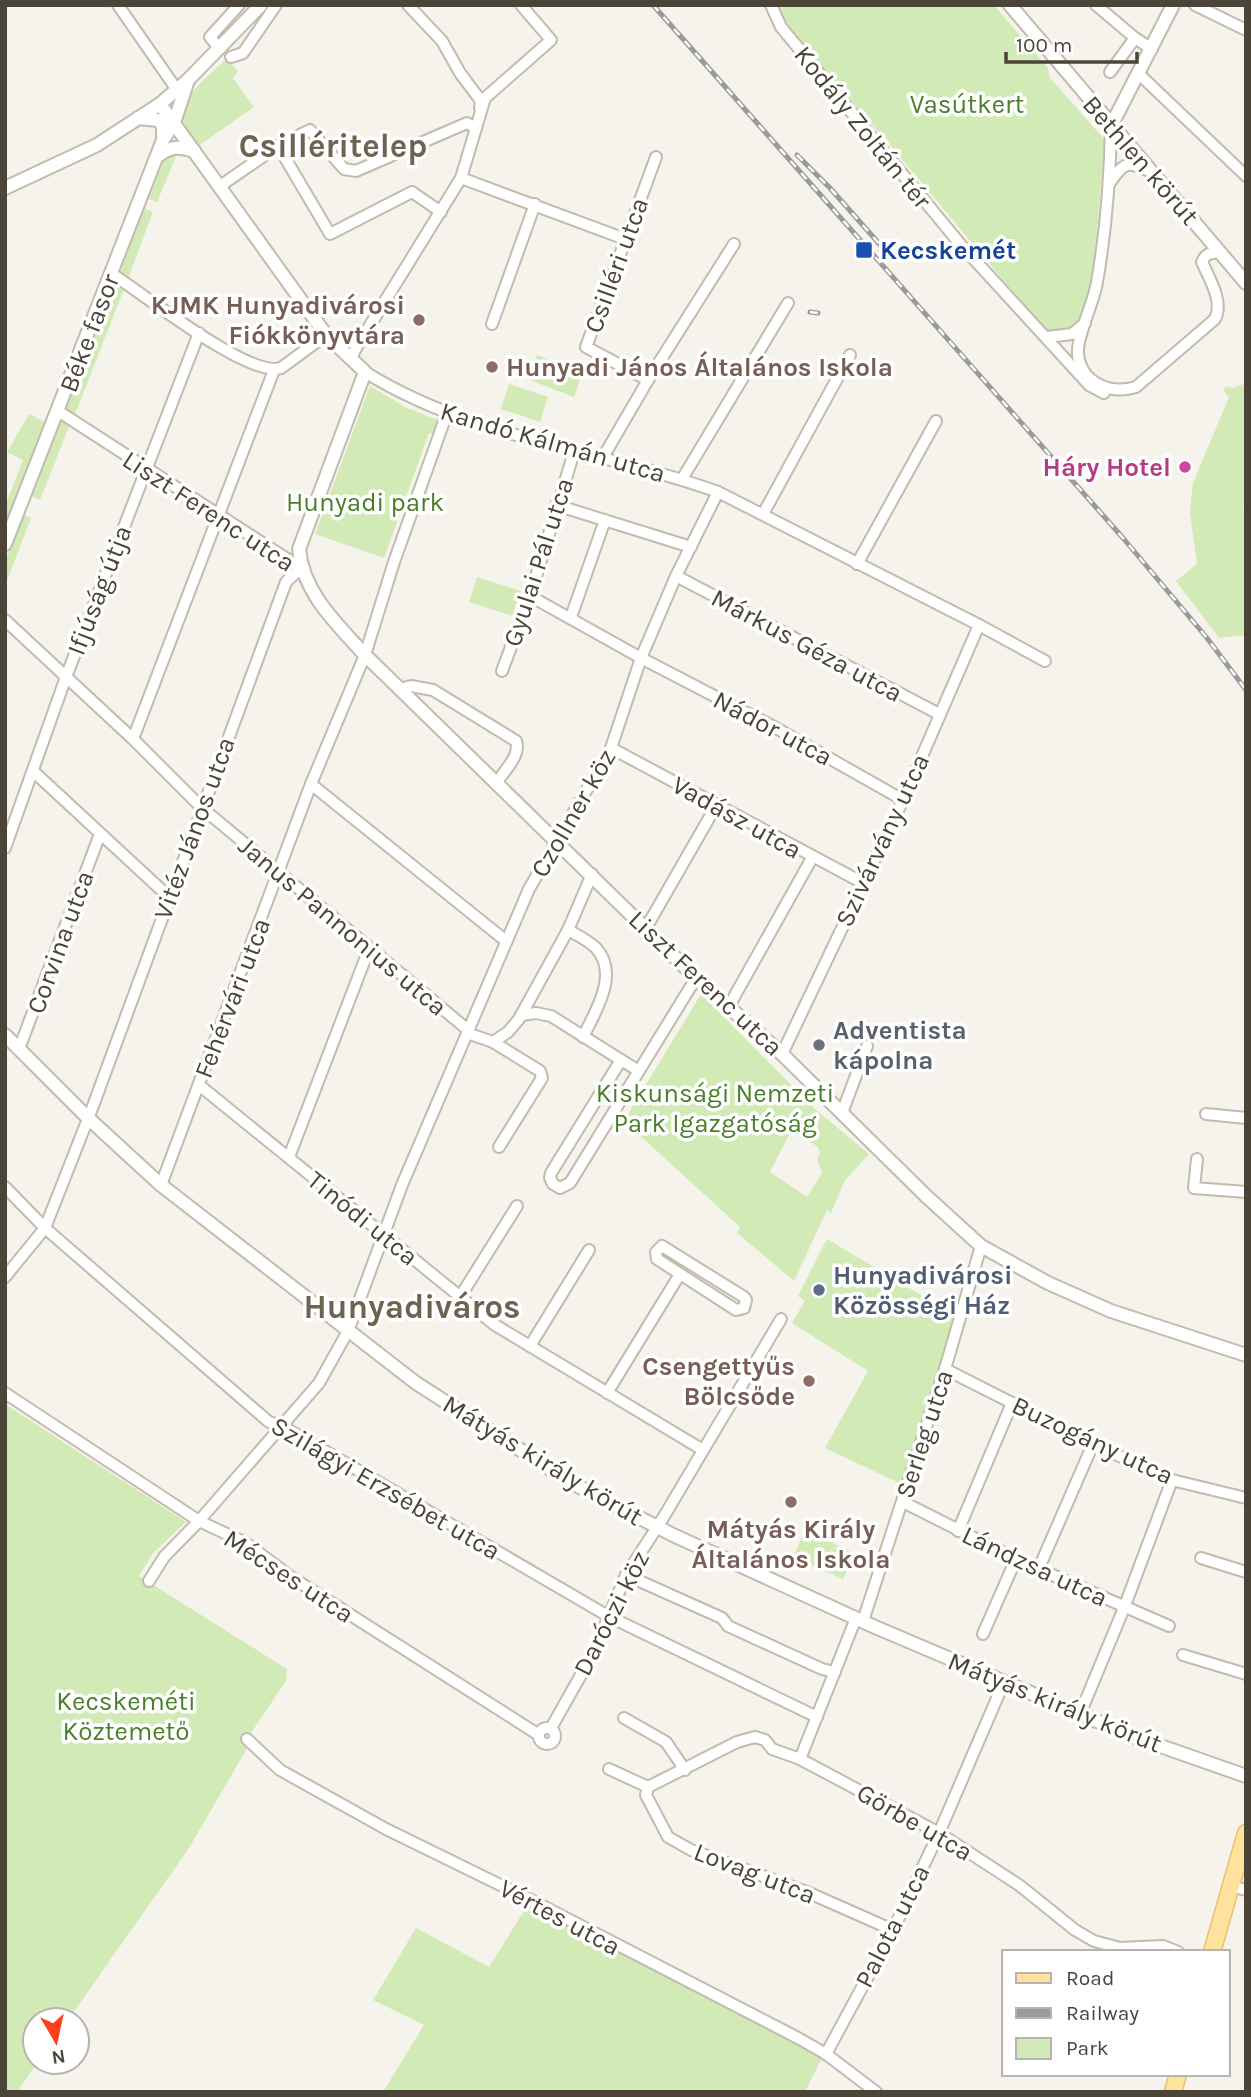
<svg xmlns="http://www.w3.org/2000/svg" width="1251" height="2097" font-family="Karla,sans-serif">
<rect width="100%" height="100%" fill="#f6f3ec"/>
<!-- green -->
<g fill="#d2eab5" fill-rule="evenodd">
<path d="M 780,5 L 994,5 L 1048,68 L 1050,78 L 1105,140 L 1094,266 L 1086,315 L 1080,325 L 1058,333 L 1045,330 L 895,151 L 788,28 L 780,14 Z"/>
<path d="M 224,61 L 228,61 L 238,71 L 233,78 L 254,107 L 198,146 C 194,139 186,131 184,123 C 176,99 209,76 224,61 Z"/>
<path d="M 174,153 L 177,154 L 157,202 L 149,199 L 164,160 Z"/>
<path d="M 144,208 L 153,212 L 127,281 L 121,277 L 120,273 Z"/>
<path d="M 114,286 L 124,289 L 74,417 L 65,410 Z"/>
<path d="M 537,355 L 583,372 L 574,397 L 527,379 Z"/>
<path d="M 1246,383 L 1246,484 L 1243,511 L 1246,512 L 1246,635 L 1219,638 L 1176,581 L 1197,564 L 1190,513 L 1193,483 L 1229,397 L 1223,390 L 1226,386 L 1233,388 Z"/>
<path d="M 509,384 L 548,397 L 540,422 L 501,409 Z"/>
<path d="M 370,386 L 407,408 L 443,422 L 438,435 L 429,433 L 384,558 L 315,534 Z"/>
<path d="M 29,414 L 47,423 L 5,528 L 5,506 L 23,460 L 7,452 Z"/>
<path d="M 61,419 L 70,424 L 40,500 L 31,496 Z"/>
<path d="M 23,515 L 31,518 L 5,586 L 5,561 Z"/>
<path d="M 477,577 L 521,591 L 512,616 L 469,602 Z"/>
<path d="M 701,994 L 815,1109 L 869,1154 L 845,1180 L 831,1213 L 827,1210 L 794,1281 L 737,1233 L 740,1227 L 624,1121 ZM 791,1131 L 818,1147 L 820,1153 L 817,1159 L 822,1173 L 807,1197 L 770,1172 Z"/>
<path d="M 827,1239 L 956,1316 L 901,1484 L 825,1448 L 868,1371 L 792,1323 L 805,1301 L 798,1296 Z"/>
<path d="M 5,1404 L 186,1522 L 153,1553 L 139,1576 L 287,1669 L 286,1681 L 247,1739 L 249,1745 L 189,1848 L 68,2020 L 35,2020 L 35,2062 L 38,2062 L 17,2092 L 5,2092 Z"/>
<path d="M 805,1531 L 855,1553 L 843,1579 L 793,1557 Z"/>
<path d="M 529,1903 L 822,2058 L 805,2092 L 383,2092 L 424,2025 L 373,2000 L 416,1928 L 489,1967 Z"/>
</g>
<g fill="none" stroke-linecap="round" stroke-linejoin="round">
<defs>
<g id="minor">
<path d="M 118,5 L 177,90"/>
<path d="M 408,5 L 442,41 L 460,73 L 481,101 L 480,108"/>
<path d="M 771,5 L 781,27 L 961,245 L 1089,385 L 1104,393"/>
<path d="M 1096,5 L 1135,38 L 1152,49"/>
<path d="M 1195,5 L 1246,30"/>
<path d="M 220,49 L 210,37 L 239,5"/>
<path d="M 231,57 L 243,53 L 276,5"/>
<path d="M 1110,72 L 1135,38"/>
<path d="M 1139,74 L 1246,176"/>
<path d="M 1111,126 C 1110,178 1106,231 1097,282 C 1094,303 1076,337 1078,355 C 1082,383 1110,395 1136,387 L 1215,319 C 1224,302 1209,278 1202,262 C 1206,253 1211,252 1221,253"/>
<path d="M 278,146 L 330,234 L 412,192 L 441,212"/>
<path d="M 461,178 L 625,239"/>
<path d="M 1109,184 C 1124,162 1127,160 1151,172"/>
<path d="M 220,186 L 278,146 L 310,130 L 344,169 L 356,171 L 467,123 L 476,128"/>
<path d="M 112,274 C 144,294 248,378 281,368 L 326,335"/>
<path d="M 492,324 L 535,204"/>
<path d="M 1047,337 L 1072,334 L 1085,323"/>
<path d="M 351,359 L 356,348 L 461,178 L 485,98 L 551,40 L 521,5"/>
<path d="M 365,372 C 472,439 602,450 718,492 L 979,625 L 1045,661"/>
<path d="M 648,380 L 586,347 L 656,157"/>
<path d="M 602,459 L 648,380 L 734,244"/>
<path d="M 682,479 L 788,303"/>
<path d="M 556,505 L 691,547"/>
<path d="M 763,514 L 850,355"/>
<path d="M 857,564 L 936,421"/>
<path d="M 676,576 L 939,714"/>
<path d="M 530,596 L 641,658 L 776,728 L 903,800"/>
<path d="M 571,617 L 605,520"/>
<path d="M 5,620 L 133,739 L 201,807 L 468,1030"/>
<path d="M 502,671 L 530,596 L 574,452"/>
<path d="M 400,689 L 411,686 L 433,690 L 516,741 C 521,755 505,770 497,782"/>
<path d="M 133,739 L 274,370"/>
<path d="M 611,748 L 863,883"/>
<path d="M 34,772 L 169,897"/>
<path d="M 311,784 L 506,941"/>
<path d="M 5,848 L 66,677 L 199,333"/>
<path d="M 646,928 L 716,806"/>
<path d="M 568,930 C 577,935 588,940 596,948 C 620,974 595,1012 583,1037"/>
<path d="M 729,1006 L 812,858"/>
<path d="M 521,1015 L 536,1013 L 551,1016 L 621,1060"/>
<path d="M 467,1033 L 493,1042 L 540,1071 L 542,1078 L 499,1147"/>
<path d="M 493,1042 L 508,1032 L 519,1019 L 568,930 L 592,874"/>
<path d="M 19,1049 L 100,834"/>
<path d="M 782,1054 L 903,800 L 979,625"/>
<path d="M 639,1071 L 621,1060 L 551,1173 L 550,1178 L 553,1184 L 560,1188 L 570,1183 L 696,978"/>
<path d="M 199,1085 L 495,1325 L 703,1450"/>
<path d="M 842,1113 L 867,1046"/>
<path d="M 1206,1114 L 1246,1118"/>
<path d="M 289,1157 L 369,949"/>
<path d="M 1197,1159 L 1194,1188 L 1246,1192"/>
<path d="M 161,1185 L 311,784 L 365,655 L 394,562 L 447,413"/>
<path d="M 5,1187 L 45,1228 L 269,1422 L 282,1426 L 608,1616 L 817,1717"/>
<path d="M 662,1246 L 744,1297 L 746,1300 L 744,1308 L 736,1310 L 657,1259 L 656,1252 Z"/>
<path d="M 5,1277 L 45,1228 L 93,1106 L 286,582 L 301,568 L 58,411"/>
<path d="M 460,1297 L 517,1206"/>
<path d="M 530,1346 L 589,1250"/>
<path d="M 945,1369 L 1093,1444 L 1172,1480 L 1246,1498"/>
<path d="M 5,1393 L 199,1521 L 246,1543 L 291,1577 L 539,1735"/>
<path d="M 607,1393 L 680,1274"/>
<path d="M 903,1502 L 1016,1559 L 1169,1626"/>
<path d="M 958,1531 L 1012,1403"/>
<path d="M 1201,1558 L 1246,1572"/>
<path d="M 1039,1568 L 1093,1444"/>
<path d="M 626,1575 L 722,1618 L 728,1626 L 822,1669 L 835,1672"/>
<path d="M 149,1581 L 164,1557 L 199,1521 L 319,1383 L 348,1331 L 402,1185 L 529,889 L 611,748 L 641,658 L 676,576 L 718,492"/>
<path d="M 863,1621 L 945,1369 L 981,1246"/>
<path d="M 983,1634 L 1016,1559"/>
<path d="M 1183,1655 L 1246,1674"/>
<path d="M 1080,1714 L 1124,1608 L 1172,1480"/>
<path d="M 624,1718 L 666,1742 L 685,1770"/>
<circle cx="547" cy="1736" r="8"/>
<path d="M 551,1728 L 595,1650 L 626,1575 L 663,1518 L 781,1319"/>
<path d="M 247,1739 L 280,1770 L 386,1829 L 533,1901 L 798,2038 L 826,2054 L 876,2092"/>
<path d="M 800,1759 L 856,1618"/>
<path d="M 609,1769 L 648,1787"/>
<path d="M 648,1787 L 737,1742 L 755,1737 L 765,1740 L 772,1749 L 800,1759 L 939,1833 L 1019,1885 L 1075,1930 L 1094,1941 L 1120,1948 L 1163,1946 L 1178,1952"/>
<path d="M 648,1787 L 646,1795 L 668,1837 L 691,1850 L 807,1892 L 893,1930"/>
<path d="M 1231,1886 L 1246,1890"/>
<path d="M 826,2054 L 893,1930 L 939,1833 L 1004,1682"/>
</g>
<g id="tertiary">
<path d="M 1010,5 L 1246,283"/>
<path d="M 160,104 L 326,335 L 365,372 L 299,549 C 303,593 336,623 365,655 L 696,978 L 782,1054 L 926,1196 L 981,1246 L 1048,1283 L 1111,1311 L 1246,1355"/>
<path d="M 138,118 L 158,120 L 163,126 L 163,139"/>
<path d="M 1111,126 L 1173,5"/>
<path d="M 158,156 C 170,146 180,146 194,151"/>
<path d="M 5,188 L 97,145 L 160,104 L 188,80 L 261,5"/>
<path d="M 5,544 L 163,140 L 174,123 L 188,80"/>
<path d="M 5,1035 L 88,1118 L 161,1185 L 416,1383 L 572,1483 L 673,1535 L 875,1627 L 1132,1736 L 1246,1776"/>
</g>
<g id="primary">
<path d="M 1212,1952 L 1246,1833"/>
<path d="M 1173,2092 L 1178,2074"/>
</g>
</defs>
<!-- minor casing -->
<use href="#minor" stroke="#c2bbae" stroke-width="14"/>
<!-- tertiary casing -->
<use href="#tertiary" stroke="#c2bbae" stroke-width="16"/>
<!-- primary casing -->
<use href="#primary" stroke="#e6c16a" stroke-width="19"/>
<!-- minor -->
<use href="#minor" stroke="#fff" stroke-width="10"/>
<!-- tertiary -->
<use href="#tertiary" stroke="#fff" stroke-width="12"/>
<!-- primary -->
<use href="#primary" stroke="#ffe39c" stroke-width="16"/>
<defs>
<g id="rail">
<path d="M 653,5 L 1123,538 L 1207,638 L 1246,690"/>
<path d="M 797,155 L 830,188 L 883,248"/>
<path d="M 810,312 L 818,313"/>
</g>
</defs>
<!-- rail casing -->
<use href="#rail" stroke="#9a9a9a" stroke-width="5"/>
<!-- rail -->
<use href="#rail" stroke="#fff" stroke-width="2.5" stroke-dasharray="8" stroke-linecap="butt"/>
</g>
<!-- markers -->
<rect fill="#1a4fb4" stroke="#fff" stroke-width="2.5" x="855" y="241" width="18" height="18" rx="3.5"/>
<g fill="#8d6e63" stroke="#fff" stroke-width="2.5">
<circle cx="419" cy="320" r="7"/>
<circle cx="492" cy="367" r="7"/>
<circle cx="809" cy="1381" r="7"/>
<circle cx="791" cy="1502" r="7"/>
</g>
<circle fill="#d1479c" stroke="#fff" stroke-width="2.5" cx="1185" cy="467" r="7"/>
<circle fill="#6b7280" stroke="#fff" stroke-width="2.5" cx="819" cy="1045" r="7"/>
<circle fill="#5c6f8a" stroke="#fff" stroke-width="2.5" cx="819" cy="1290" r="7"/>
<g text-anchor="middle" stroke-width="7" stroke-linejoin="round" paint-order="stroke">
<!-- park labels -->
<g font-size="26" fill="#4a7f2a" stroke="#fff">
<text x="967" y="113">Vasútkert</text>
<text x="365" y="511">Hunyadi park</text>
<text x="715" y="1102">Kiskunsági Nemzeti<tspan x="715" dy="30">Park Igazgatóság</tspan></text>
<text x="126" y="1710">Kecskeméti<tspan x="126" dy="30">Köztemető</tspan></text>
</g>
<!-- street labels -->
<g font-size="26" fill="#4b4439" stroke="#fff">
<text transform="translate(863 127) rotate(51)" y="9">Kodály Zoltán tér</text>
<text transform="translate(1141 160) rotate(49)" y="9">Bethlen körút</text>
<text transform="translate(616 265) rotate(-70)" y="9">Csilléri utca</text>
<text transform="translate(89 333) rotate(-69)" y="9">Béke fasor</text>
<text transform="translate(553 442) rotate(16)" y="9">Kandó Kálmán utca</text>
<text transform="translate(209 511) rotate(33)" y="9">Liszt Ferenc utca</text>
<text transform="translate(538 562) rotate(-72)" y="9">Gyulai Pál utca</text>
<text transform="translate(99 590) rotate(-69)" y="9">Ifjúság útja</text>
<text transform="translate(807 645) rotate(28)" y="9">Márkus Géza utca</text>
<text transform="translate(773 728) rotate(28)" y="9">Nádor utca</text>
<text transform="translate(573 813) rotate(-60)" y="9">Czollner köz</text>
<text transform="translate(737 817) rotate(29)" y="9">Vadász utca</text>
<text transform="translate(194 828) rotate(-70)" y="9">Vitéz János utca</text>
<text transform="translate(882 840) rotate(-65)" y="9">Szivárvány utca</text>
<text transform="translate(343 926) rotate(40)" y="9">Janus Pannonius utca</text>
<text transform="translate(60 942) rotate(-70)" y="9">Corvina utca</text>
<text transform="translate(706 983) rotate(43)" y="9">Liszt Ferenc utca</text>
<text transform="translate(232 998) rotate(-69)" y="9">Fehérvári utca</text>
<text transform="translate(363 1218) rotate(39)" y="9">Tinódi utca</text>
<text transform="translate(924 1434) rotate(-72)" y="9">Serleg utca</text>
<text transform="translate(1093 1440) rotate(25)" y="9">Buzogány utca</text>
<text transform="translate(543 1460) rotate(31)" y="9">Mátyás király körút</text>
<text transform="translate(386 1488) rotate(30)" y="9">Szilágyi Erzsébet utca</text>
<text transform="translate(1035 1566) rotate(25)" y="9">Lándzsa utca</text>
<text transform="translate(289 1576) rotate(33)" y="9">Mécses utca</text>
<text transform="translate(611 1613) rotate(-63)" y="9">Daróczi köz</text>
<text transform="translate(1055 1702) rotate(22)" y="9">Mátyás király körút</text>
<text transform="translate(915 1822) rotate(30)" y="9">Görbe utca</text>
<text transform="translate(755 1873) rotate(21)" y="9">Lovag utca</text>
<text transform="translate(560 1917) rotate(28)" y="9">Vértes utca</text>
<text transform="translate(892 1926) rotate(-63)" y="9">Palota utca</text>
</g>
<!-- transit labels -->
<g font-size="26" font-weight="bold" fill="#164399" stroke="#fff" text-anchor="start">
<text x="880" y="259">Kecskemét</text>
</g>
<!-- education labels -->
<g font-size="26" font-weight="bold" fill="#785e54" stroke="#fff" text-anchor="end">
<text x="405" y="314">KJMK Hunyadivárosi<tspan x="405" dy="30">Fiókkönyvtára</tspan></text>
<text x="506" y="376" text-anchor="start">Hunyadi János Általános Iskola</text>
<text x="795" y="1375">Csengettyűs<tspan x="795" dy="30">Bölcsőde</tspan></text>
<text x="791" y="1538" text-anchor="middle">Mátyás Király<tspan x="791" dy="30">Általános Iskola</tspan></text>
</g>
<!-- hotel labels -->
<g font-size="26" font-weight="bold" fill="#b23c85" stroke="#fff" text-anchor="end">
<text x="1171" y="476">Háry Hotel</text>
</g>
<!-- worship labels -->
<g font-size="26" font-weight="bold" fill="#5b616d" stroke="#fff" text-anchor="start">
<text x="833" y="1039">Adventista<tspan x="833" dy="30">kápolna</tspan></text>
</g>
<!-- service labels -->
<g font-size="26" font-weight="bold" fill="#4e5e75" stroke="#fff" text-anchor="start">
<text x="833" y="1284">Hunyadivárosi<tspan x="833" dy="30">Közösségi Ház</tspan></text>
</g>
<!-- district labels -->
<g font-size="33" font-weight="bold" fill="#6e6250" stroke="#fff">
<text x="333" y="157">Csilléritelep</text>
<text x="412" y="1318">Hunyadiváros</text>
</g>
</g>
<!-- border -->
<rect width="1251" height="2097" fill="none" stroke="#4b4439" stroke-width="14"/>
<!-- legend -->
<rect x="1002" y="1950" width="228" height="126" fill="#ffffff" stroke="#b7b4b0" stroke-width="2"/>
<rect x="1016" y="1973" width="35" height="10" fill="#ffe39c" stroke="#b7b4b0" stroke-width="2"/>
<text x="1066" y="1985" font-size="21" fill="#4b4439">Road</text>
<rect x="1016" y="2008" width="35" height="10" fill="#9a9a9a" stroke="#b7b4b0" stroke-width="2"/>
<text x="1066" y="2020" font-size="21" fill="#4b4439">Railway</text>
<rect x="1016" y="2038" width="35" height="21" fill="#d2eab5" stroke="#b7b4b0" stroke-width="2"/>
<text x="1066" y="2055" font-size="21" fill="#4b4439">Park</text>
<!-- north arrow -->
<g transform="translate(56 2041) rotate(171)"><circle r="33" fill="#ffffff" stroke="#b7b4b0" stroke-width="2"/>
<path d="M0-5L12 26L0 18L-12 26Z" fill="#fc3f1d"/>
<text y="-10" font-size="19" font-weight="bold" text-anchor="middle" fill="#4b4439">N</text>
</g>
<!-- scale -->
<path d="M1006 52v10h131v-10" fill="none" stroke="#4b4439" stroke-width="3.5"/>
<text x="1016" y="52" font-size="21" fill="#4b4439" stroke="#ffffff" stroke-width="5" paint-order="stroke">100 m</text>
</svg>
